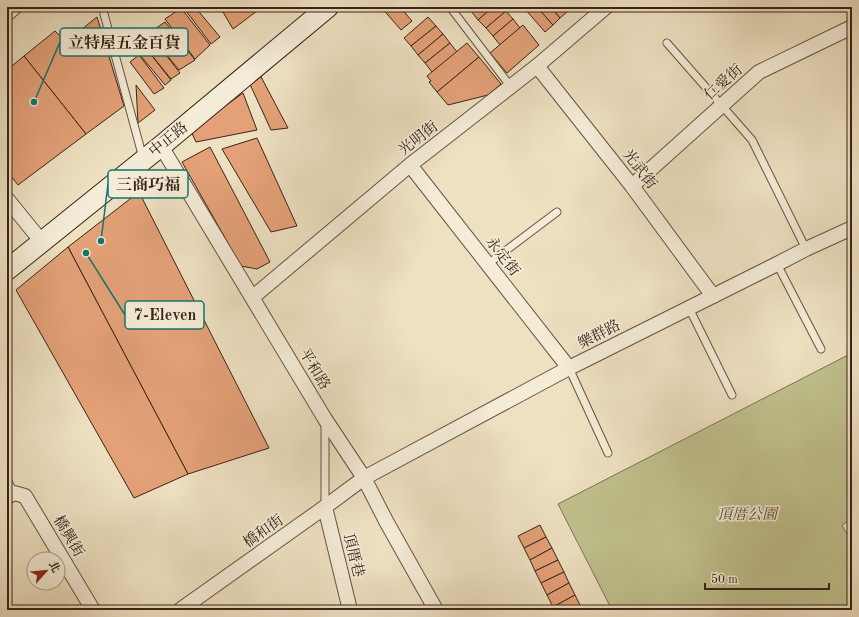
<svg xmlns="http://www.w3.org/2000/svg" width="859" height="617" font-family="'Old Standard TT','Noto Serif TC',serif">
<rect width="100%" height="100%" fill="#eee1c2"/>
<filter id="stains"><feTurbulence type="fractalNoise" baseFrequency=".005" numOctaves="4"/><feColorMatrix values="0 0 0 0 .2 0 0 0 0 .09 0 0 0 0 .02 0 0 0 .5 -.17"/></filter>
<radialGradient id="worn" r=".72"><stop offset=".6" stop-color="#630" stop-opacity="0"/><stop offset="1" stop-color="#630" stop-opacity=".3"/></radialGradient>
<!-- green -->
<path fill="#c0c18e" stroke="#7d7253" d="M 852,353 L 852,519 L 842,525 L 852,544 L 852,610 L 612,610 L 558,504 Z"/>
<!-- building -->
<g fill="#e4a178" stroke="#3a2318">
<path d="M 183,7 L 195,7 L 220,37 L 211,44 Z"/>
<path d="M 220,7 L 254,7 L 257,11 L 233,29 Z"/>
<path d="M 381,7 L 400,7 L 412,21 L 401,30 Z"/>
<path d="M 476,7 L 493,7 L 478,20 L 471,11 Z"/>
<path d="M 493,7 L 502,7 L 506,11 L 486,28 L 478,20 Z"/>
<path d="M 528,7 L 537,7 L 553,25 L 545,32 L 525,9 Z"/>
<path d="M 537,7 L 551,7 L 560,18 L 553,25 Z"/>
<path d="M 551,7 L 564,7 L 568,11 L 560,18 Z"/>
<path d="M 181,8 L 210,45 L 195,59 L 165,19 Z"/>
<path d="M 506,11 L 513,19 L 493,36 L 486,28 Z"/>
<path d="M 97,17 L 124,106 L 86,134 L 24,56 L 55,31 L 66,42 Z"/>
<path d="M 428,17 L 436,26 L 411,46 L 404,38 Z"/>
<path d="M 513,19 L 520,28 L 500,45 L 493,36 Z"/>
<path d="M 165,22 L 195,60 L 179,70 L 149,33 Z"/>
<path d="M 523,25 L 539,45 L 507,73 L 490,53 Z"/>
<path d="M 436,26 L 443,34 L 418,55 L 411,46 Z"/>
<path d="M 134,33 L 171,80 L 165,85 L 125,37 Z"/>
<path d="M 443,34 L 450,43 L 425,63 L 418,55 Z"/>
<path d="M 151,36 L 180,73 L 171,79 L 141,42 Z"/>
<path d="M 450,43 L 457,52 L 432,72 L 425,63 Z"/>
<path d="M 467,43 L 479,57 L 437,92 L 429,82 L 431,81 L 427,76 Z"/>
<path d="M 139,55 L 164,88 L 154,94 L 130,62 Z"/>
<path d="M 24,56 L 86,134 L 18,185 L 7,171 L 7,70 Z"/>
<path d="M 479,57 L 501,84 L 488,95 L 448,105 L 437,92 Z"/>
<path d="M 259,73 L 288,128 L 271,130 L 248,80 Z"/>
<path d="M 136,85 L 155,110 L 138,123 Z"/>
<path d="M 243,93 L 257,130 L 196,142 L 191,131 Z"/>
<path d="M 257,138 L 297,226 L 271,232 L 222,149 Z"/>
<path d="M 210,147 L 270,262 L 257,269 L 241,266 L 182,162 Z"/>
<path d="M 139,192 L 269,448 L 188,474 L 68,247 Z"/>
<path d="M 68,247 L 188,474 L 134,498 L 16,290 Z"/>
<path d="M 540,525 L 546,537 L 524,548 L 518,536 Z"/>
<path d="M 546,537 L 552,548 L 530,560 L 524,548 Z"/>
<path d="M 552,548 L 558,560 L 535,571 L 530,560 Z"/>
<path d="M 558,560 L 564,572 L 541,583 L 535,571 Z"/>
<path d="M 564,572 L 569,583 L 547,595 L 541,583 Z"/>
<path d="M 569,583 L 575,595 L 553,607 L 547,595 Z"/>
<path d="M 575,595 L 581,607 L 575,610 L 555,610 L 553,607 Z"/>
</g>
<g fill="none" stroke-linecap="round" stroke-linejoin="round">
<defs>
<g id="lane">
<path d="M 450,7 L 511,87"/>
<path d="M 104,14 L 143,158"/>
<path d="M 667,43 L 752,140 L 806,249"/>
<path d="M 488,264 L 557,212"/>
<path d="M 777,264 L 821,349"/>
<path d="M 689,308 L 732,395"/>
<path d="M 569,368 L 608,453"/>
<path d="M 325,424 L 325,507"/>
<path d="M 7,480 L 14,493"/>
</g>
<g id="street">
<path d="M 7,14 L 15,7"/>
<path d="M 537,66 L 632,186 L 713,296"/>
<path d="M 161,146 L 325,419 L 364,478 L 386,521 L 436,610"/>
<path d="M 410,165 L 569,368"/>
<path d="M 632,186 L 759,72 L 852,27"/>
<path d="M 7,199 L 42,242"/>
<path d="M 253,297 L 410,165 L 537,66 L 606,7"/>
<path d="M 7,497 L 14,493 L 25,496 L 93,610"/>
<path d="M 325,507 L 350,610"/>
<path d="M 180,610 L 325,507 L 364,478 L 569,368 L 777,264 L 806,249 L 852,228"/>
</g>
<path id="secondary" d="M 7,270 L 161,146 L 328,7"/>
</defs>
<!-- lane casing -->
<use href="#lane" stroke="#675242" stroke-width="9"/>
<!-- street casing -->
<use href="#street" stroke="#675242" stroke-width="16"/>
<!-- secondary casing -->
<use href="#secondary" stroke="#3a2318" stroke-width="22"/>
<!-- lane -->
<use href="#lane" stroke="#f4ecd7" stroke-width="7"/>
<!-- street -->
<use href="#street" stroke="#f4ecd7" stroke-width="14"/>
<!-- secondary -->
<use href="#secondary" stroke="#f4ecd7" stroke-width="20"/>
</g>
<g text-anchor="middle" stroke-width="3.5" stroke-linejoin="round" paint-order="stroke">
<!-- street labels -->
<g font-size="15" fill="#3a2318" stroke="#f4ecd7">
<text transform="translate(723 82) rotate(-42)" y="5">仁愛街</text>
<text transform="translate(418 138) rotate(-38)" y="5">光明街</text>
<text transform="translate(168 139) rotate(-39)" y="5">中正路</text>
<text transform="translate(640 169) rotate(52)" y="5">光武街</text>
<text transform="translate(503 256) rotate(52)" y="5">永定街</text>
<text transform="translate(599 334) rotate(-27)" y="5">樂群路</text>
<text transform="translate(315 369) rotate(59)" y="5">平和路</text>
<text transform="translate(263 531) rotate(-35)" y="5">橋和街</text>
<text transform="translate(69 536) rotate(59)" y="5">橋興街</text>
<text transform="translate(354 555) rotate(76)" y="5">頂厝巷</text>
</g>
<!-- park labels -->
<g font-size="15" font-style="italic" fill="#5c4a36" stroke="#f4ecd7">
<text x="747" y="519">頂厝公園</text>
</g>
</g>
<!-- callouts -->
<path fill="none" stroke="#0f766e" stroke-width="1.5" d="M34 102L60 42M101 241L108 184M86 253L125 315"/>
<g fill="#0f766e" stroke="#f4ecd7" stroke-width="1.5">
<circle cx="34" cy="102" r="4"/>
<circle cx="101" cy="241" r="4"/>
<circle cx="86" cy="253" r="4"/>
</g>
<g fill="#f4ecd7" stroke="#0f766e" stroke-width="1.5">
<rect x="60" y="28" width="128" height="28" rx="4"/>
<rect x="108" y="170" width="80" height="28" rx="4"/>
<rect x="125" y="301" width="79" height="28" rx="4"/>
</g>
<g font-size="16" text-anchor="middle" font-weight="bold" fill="#3a2318">
<text x="124" y="48">立特屋五金百貨</text>
<text x="148" y="190">三商巧福</text>
<text x="165" y="320">7-Eleven</text>
</g>
<!-- margin -->
<rect width="859" height="617" fill="none" stroke="#eee1c2" stroke-width="24"/>
<rect x="8" y="8" width="843" height="601" fill="none" stroke="#3a2318" stroke-width="2"/>
<rect x="12" y="12" width="835" height="593" fill="none" stroke="#3a2318"/>
<!-- north arrow -->
<g transform="translate(46 571) rotate(63)"><circle r="19" fill="#f4ecd7" stroke="#aa9c8b"/>
<path d="M0-3L7 15L0 10L-7 15Z" fill="#8f2418"/>
<text y="-6" font-size="11" font-weight="bold" text-anchor="middle" fill="#3a2318">北</text>
</g>
<!-- scale -->
<path d="M705 583v6h124v-6" fill="none" stroke="#3a2318" stroke-width="2"/>
<text x="711" y="583" font-size="12" fill="#3a2318" stroke="#f4ecd7" stroke-width="3" paint-order="stroke">50 m</text>
<rect width="100%" height="100%" filter="url(#stains)"/>
<rect width="100%" height="100%" fill="url(#worn)"/>
</svg>
